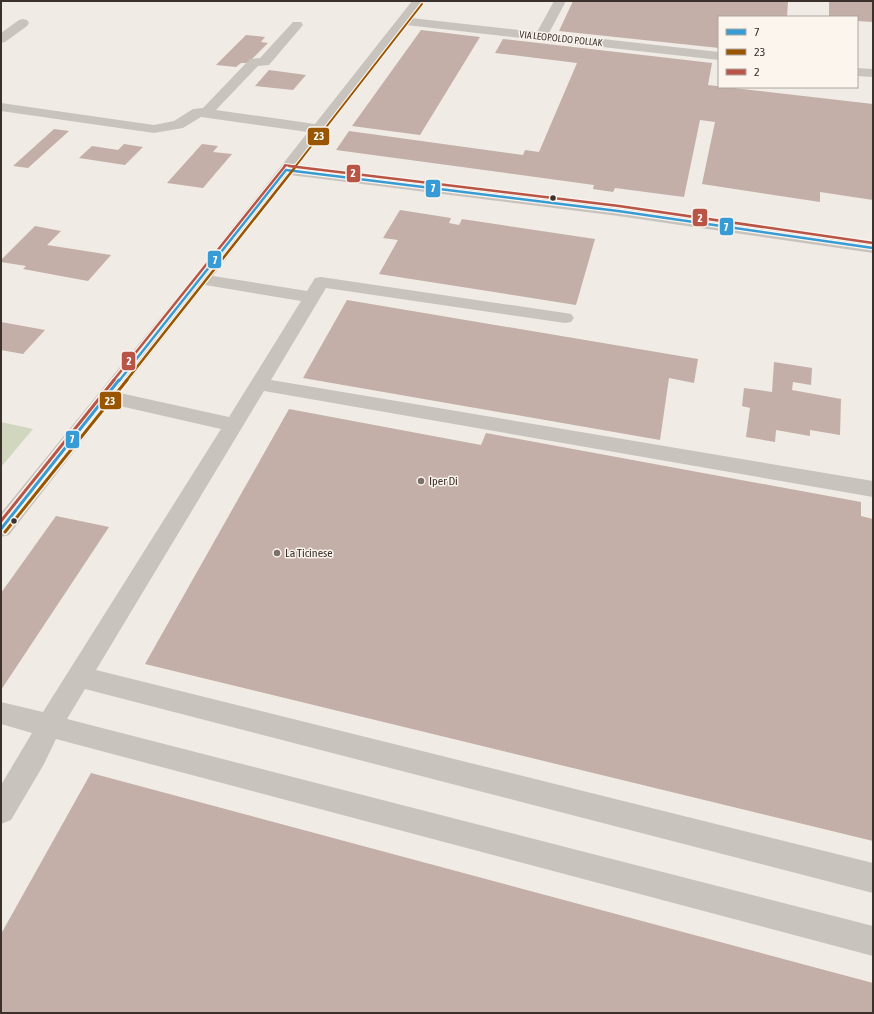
<svg xmlns="http://www.w3.org/2000/svg" width="874" height="1014" font-family="'Asap Condensed',sans-serif">
<rect width="100%" height="100%" fill="#f0ebe5"/>
<!-- green -->
<path fill="#d1d6bf" d="M 1,422 L 33,429 L 1,467 Z"/>
<!-- building -->
<g fill="#c3afa7">
<path d="M 573,1 L 780,1 L 788,2 L 787,17 L 719,17 L 719,48 L 559,31 Z"/>
<path d="M 829,1 L 873,1 L 873,22 L 857,21 L 857,17 L 829,17 Z"/>
<path d="M 421,30 L 480,37 L 420,135 L 352,126 Z"/>
<path d="M 246,35 L 265,37 L 261,42 L 268,43 L 248,63 L 241,63 L 236,67 L 216,65 Z"/>
<path d="M 503,39 L 712,63 L 708,85 L 873,104 L 873,200 L 820,192 L 820,202 L 702,184 L 715,122 L 700,120 L 684,197 L 615,188 L 613,192 L 593,189 L 594,185 L 336,150 L 349,131 L 523,155 L 525,150 L 539,152 L 577,63 L 495,53 Z"/>
<path d="M 269,70 L 306,75 L 293,90 L 255,86 Z"/>
<path d="M 54,129 L 69,131 L 28,168 L 13,166 Z"/>
<path d="M 124,144 L 143,147 L 125,165 L 79,158 L 92,146 L 118,150 Z"/>
<path d="M 202,144 L 218,146 L 213,152 L 232,154 L 203,188 L 167,183 Z"/>
<path d="M 400,210 L 451,218 L 449,223 L 459,225 L 462,219 L 595,239 L 576,305 L 379,274 L 398,240 L 383,238 Z"/>
<path d="M 35,226 L 61,231 L 47,245 L 111,255 L 88,281 L 23,269 L 26,266 L 1,262 L 1,260 Z"/>
<path d="M 347,300 L 698,359 L 694,383 L 669,378 L 660,440 L 303,378 Z"/>
<path d="M 1,322 L 45,330 L 23,354 L 1,350 Z"/>
<path d="M 774,362 L 812,368 L 811,385 L 793,382 L 792,390 L 841,399 L 840,435 L 810,430 L 810,436 L 776,430 L 775,442 L 746,437 L 750,408 L 742,406 L 744,388 L 772,392 Z"/>
<path d="M 289,409 L 481,445 L 486,433 L 861,502 L 861,516 L 873,519 L 873,841 L 145,664 Z"/>
<path d="M 56,516 L 109,527 L 1,690 L 1,593 Z"/>
<path d="M 91,773 L 873,983 L 873,1013 L 1,1013 L 1,934 Z"/>
</g>
<g fill="none" stroke-linecap="round" stroke-linejoin="round">
<!-- minor -->
<g fill="#c9c3be" fill-rule="evenodd">
<path d="M 412,1 L 424,1 L 411,18 L 537,32 L 554,1 L 566,1 L 549,33 L 719,52 L 719,60 L 406,25 L 296,167 L 618,206 L 873,243 L 873,253 L 618,216 L 290,175 L 213,276 L 307,291 L 315,278 L 321,277 L 565,313 L 571,314 L 574,318 L 571,322 L 565,323 L 326,288 L 271,380 L 873,481 L 873,497 L 264,391 L 96,670 L 873,863 L 873,893 L 85,689 L 67,719 L 873,926 L 873,956 L 56,739 L 44,764 L 11,820 L 1,824 L 1,785 L 32,733 L 1,724 L 1,702 L 43,712 L 221,429 L 111,404 L 9,535 L 1,537 L 1,513 L 195,275 L 308,132 L 201,117 L 183,128 L 154,133 L 1,111 L 1,103 L 154,125 L 174,121 L 193,109 L 203,108 L 250,59 L 260,58 L 293,22 L 301,22 L 303,25 L 269,65 L 258,66 L 216,110 L 315,124 ZM 205,285 L 301,301 L 229,417 L 120,393 Z"/>
<path d="M 23,19 L 27,20 L 29,23 L 27,26 L 5,42 L 1,43 L 1,33 L 19,20 Z"/>
<path d="M 857,68 L 873,69 L 873,77 L 857,76 Z"/>
</g>
<defs>
<g id="bus-1-far1">
<path d="M 286,170 L 618,211 L 873,248"/>
<path d="M 119,381 L 286,170"/>
</g>
<path id="bus-1" d="M 1,529 L 119,380"/>
<path id="bus-2-far2" d="M 295,167 L 422,4"/>
<path id="bus-2-far1" d="M 126,381 L 296,166"/>
<path id="bus-2" d="M 5,532 L 127,380"/>
<path id="bus-3-far2" d="M 284,167 L 285,165 L 297,167"/>
<g id="bus-3-far1">
<path d="M 289,166 L 619,206 L 873,243"/>
<path d="M 113,381 L 285,166"/>
</g>
<path id="bus-3" d="M 1,521 L 114,380"/>
</defs>
<!-- bus-1-far1 casing -->
<use href="#bus-1-far1" stroke="#fbf5ee" stroke-width="5"/>
<!-- bus-1 casing -->
<use href="#bus-1" stroke="#fbf5ee" stroke-width="6"/>
<!-- bus-2-far2 casing -->
<use href="#bus-2-far2" stroke="#fbf5ee" stroke-width="4"/>
<!-- bus-2-far1 casing -->
<use href="#bus-2-far1" stroke="#fbf5ee" stroke-width="5"/>
<!-- bus-2 casing -->
<use href="#bus-2" stroke="#fbf5ee" stroke-width="6"/>
<!-- bus-3-far2 casing -->
<use href="#bus-3-far2" stroke="#fbf5ee" stroke-width="4"/>
<!-- bus-3-far1 casing -->
<use href="#bus-3-far1" stroke="#fbf5ee" stroke-width="5"/>
<!-- bus-3 casing -->
<use href="#bus-3" stroke="#fbf5ee" stroke-width="6"/>
<!-- bus-1-far1 -->
<use href="#bus-1-far1" stroke="#379cd6" stroke-width="2.5"/>
<!-- bus-1 -->
<use href="#bus-1" stroke="#379cd6" stroke-width="3"/>
<!-- bus-2-far2 -->
<use href="#bus-2-far2" stroke="#950" stroke-width="2"/>
<!-- bus-2-far1 -->
<use href="#bus-2-far1" stroke="#950" stroke-width="2.5"/>
<!-- bus-2 -->
<use href="#bus-2" stroke="#950" stroke-width="3"/>
<!-- bus-3-far2 -->
<use href="#bus-3-far2" stroke="#b85546" stroke-width="2"/>
<!-- bus-3-far1 -->
<use href="#bus-3-far1" stroke="#b85546" stroke-width="2.5"/>
<!-- bus-3 -->
<use href="#bus-3" stroke="#b85546" stroke-width="3"/>
</g>
<!-- markers -->
<g fill="#3b302b" stroke="#fbf5ee" stroke-width="1.5">
<circle cx="553" cy="198" r="3.5"/>
<circle cx="14" cy="521" r="3.5"/>
</g>
<g fill="#7a716c" stroke="#fbf5ee" stroke-width="1.5">
<circle cx="421" cy="481" r="4"/>
<circle cx="277" cy="553" r="4"/>
</g>
<g text-anchor="middle" stroke-width="3" stroke-linejoin="round" paint-order="stroke">
<!-- far-street labels -->
<g font-size="10" fill="#3b302b" stroke="#fbf5ee">
<text transform="translate(561 38) rotate(6)" y="4">VIA LEOPOLDO POLLAK</text>
</g>
<!-- poi labels -->
<g font-size="12" fill="#3b302b" stroke="#fbf5ee" text-anchor="start">
<text x="429" y="485">Iper Di</text>
<text x="285" y="557">La Ticinese</text>
</g>
</g>
<g stroke="#fbf5ee" stroke-width="1.5">
<rect x="307" y="127" width="23" height="19" rx="4" fill="#950"/>
<rect x="346" y="164" width="15" height="19" rx="4" fill="#b85546"/>
<rect x="425" y="179" width="16" height="19" rx="4" fill="#379cd6"/>
<rect x="692" y="208" width="16" height="19" rx="4" fill="#b85546"/>
<rect x="719" y="217" width="15" height="19" rx="4" fill="#379cd6"/>
<rect x="207" y="250" width="15" height="19" rx="4" fill="#379cd6"/>
<rect x="121" y="351" width="15" height="20" rx="4" fill="#b85546"/>
<rect x="99" y="391" width="23" height="19" rx="4" fill="#950"/>
<rect x="65" y="430" width="15" height="19" rx="4" fill="#379cd6"/>
</g>
<g font-size="11" text-anchor="middle" font-weight="bold" fill="#fff">
<text x="319" y="140">23</text>
<text x="353" y="177">2</text>
<text x="433" y="192">7</text>
<text x="700" y="222">2</text>
<text x="726" y="231">7</text>
<text x="215" y="264">7</text>
<text x="129" y="365">2</text>
<text x="110" y="405">23</text>
<text x="72" y="443">7</text>
</g>
<!-- border -->
<rect width="874" height="1014" fill="none" stroke="#3b302b" stroke-width="4"/>
<!-- legend -->
<rect x="718" y="16" width="140" height="72" fill="#fbf5ee" stroke="#aea6a0"/>
<rect x="726" y="29" width="20" height="6" fill="#379cd6" stroke="#aea6a0"/>
<text x="754" y="36" font-size="12" fill="#3b302b">7</text>
<rect x="726" y="49" width="20" height="6" fill="#995500" stroke="#aea6a0"/>
<text x="754" y="56" font-size="12" fill="#3b302b">23</text>
<rect x="726" y="69" width="20" height="6" fill="#b85546" stroke="#aea6a0"/>
<text x="754" y="76" font-size="12" fill="#3b302b">2</text>
</svg>
